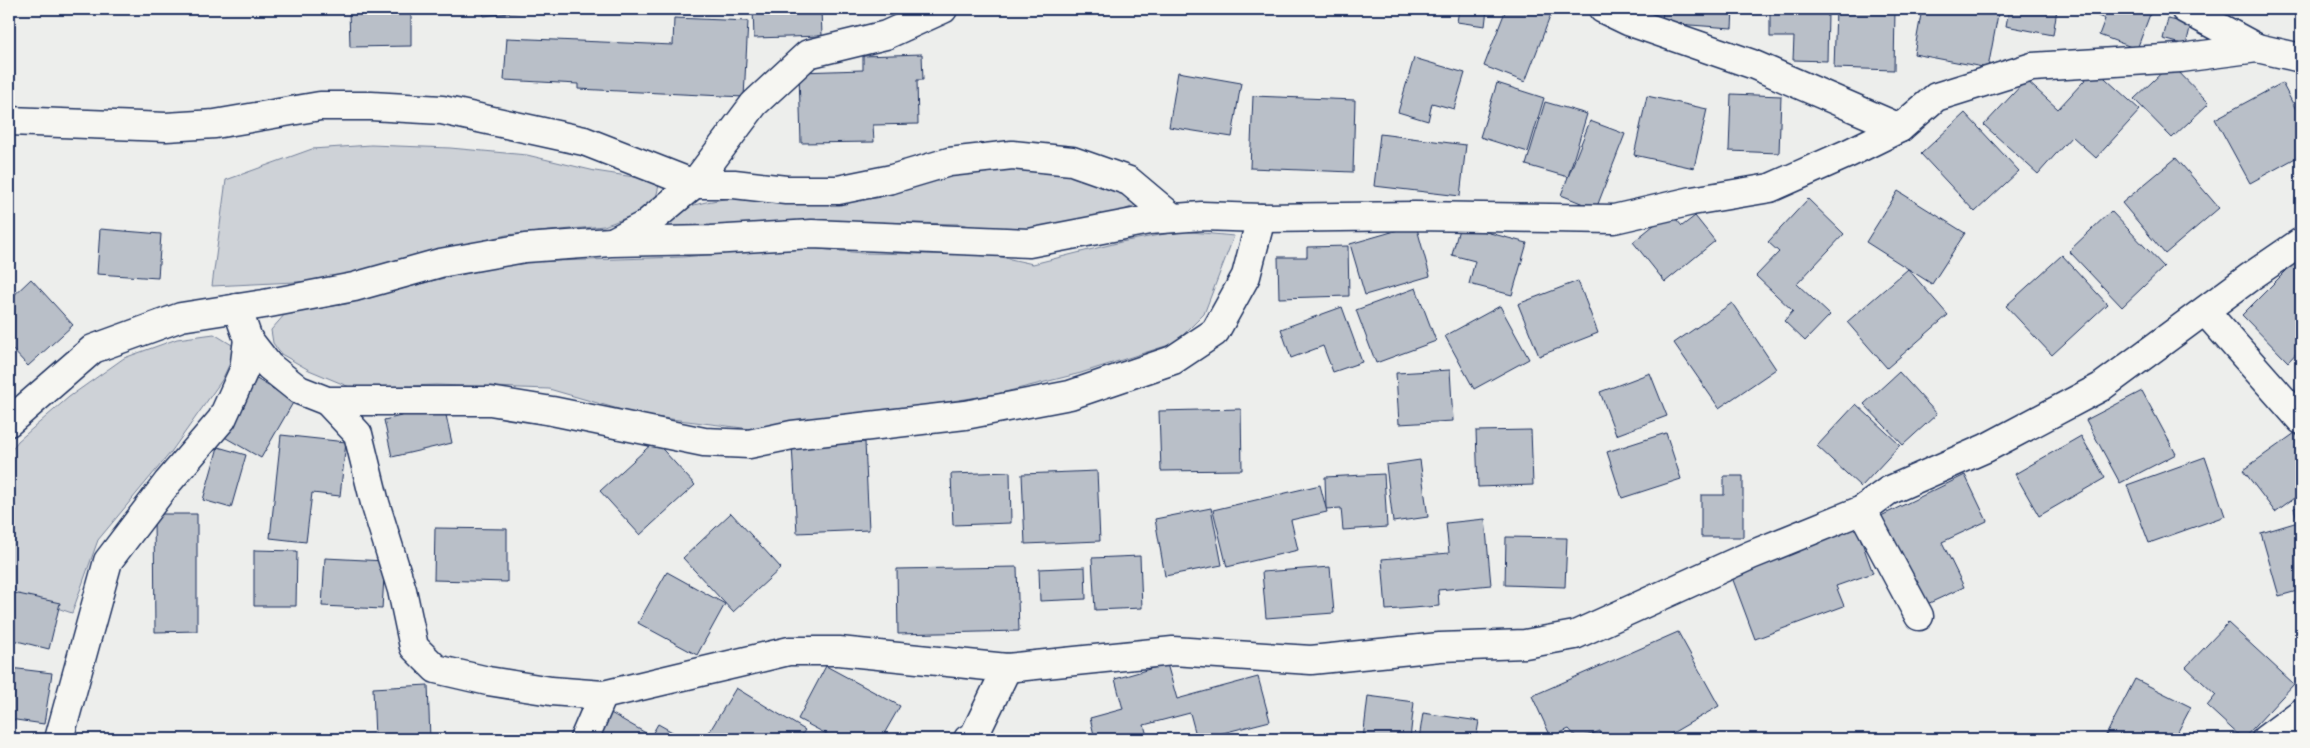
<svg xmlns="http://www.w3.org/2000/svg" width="2310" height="748" font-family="Mynerve,sans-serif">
<rect width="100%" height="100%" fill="#edeeec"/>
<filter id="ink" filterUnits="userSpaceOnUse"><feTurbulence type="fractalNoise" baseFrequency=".02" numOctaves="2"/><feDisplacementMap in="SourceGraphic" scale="10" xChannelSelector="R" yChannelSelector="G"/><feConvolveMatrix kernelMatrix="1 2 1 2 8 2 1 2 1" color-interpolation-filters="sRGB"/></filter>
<g filter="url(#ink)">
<!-- green -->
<g fill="#ced2d7" stroke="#74809a">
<path d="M 371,145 L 450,148 L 527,155 L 595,171 L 660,181 L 655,202 L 636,214 L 604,226 L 506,235 L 316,281 L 212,286 L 226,180 L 312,149 Z"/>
<path d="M 1009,164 C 1055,172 1100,173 1136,205 L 1114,214 L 1014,234 L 960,224 L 820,221 L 660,229 L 686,207 L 706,202 L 748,195 L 825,201 L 877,198 L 961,170 Z"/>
<path d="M 1181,231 L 1234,236 L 1204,314 L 1175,343 L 1081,373 L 997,394 L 857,416 L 751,429 L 639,415 L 549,389 L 436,385 L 352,388 L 309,370 L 281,354 L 273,343 L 271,330 L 286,313 L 346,304 L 431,281 L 522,262 L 683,257 L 798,247 L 862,253 L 992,255 L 1033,264 L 1121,242 Z"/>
<path d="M 214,334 L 237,348 L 222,380 L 171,452 L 98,540 L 72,613 L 9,592 L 9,453 L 18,441 L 69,397 L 124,358 L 177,339 Z"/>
</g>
<!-- building -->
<g fill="#b9bfc8" stroke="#1b2f5e">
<path d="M 349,9 L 411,9 L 411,46 L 350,47 Z"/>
<path d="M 482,9 L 541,9 L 484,16 Z"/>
<path d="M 753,9 L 821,9 L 822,36 L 754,38 Z"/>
<path d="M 1459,9 L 1487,9 L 1485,26 L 1457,22 Z"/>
<path d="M 1506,9 L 1553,9 L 1525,82 L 1484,66 Z"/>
<path d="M 1663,9 L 1733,9 L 1732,28 L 1662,23 Z"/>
<path d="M 1836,9 L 1895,9 L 1894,70 L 1834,68 Z"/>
<path d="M 1922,9 L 1999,9 L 1988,68 L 1914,54 Z"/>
<path d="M 2009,9 L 2057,9 L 2053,35 L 2006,26 Z"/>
<path d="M 2082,9 L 2152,9 L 2137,49 L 2099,35 L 2105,19 Z"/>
<path d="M 1770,12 L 1828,13 L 1827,61 L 1793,60 L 1794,37 L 1770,37 Z"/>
<path d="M 674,18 L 748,21 L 744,97 L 578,89 L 578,84 L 504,80 L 507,38 L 673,45 Z"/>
<path d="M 2168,19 L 2191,24 L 2186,45 L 2163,39 Z"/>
<path d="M 922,54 L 923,80 L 917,80 L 918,124 L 873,125 L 874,142 L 801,143 L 799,72 L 863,70 L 863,56 Z"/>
<path d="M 1414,58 L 1465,73 L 1454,109 L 1432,103 L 1428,121 L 1398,112 Z"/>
<path d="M 2171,64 L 2209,103 L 2172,138 L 2134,99 Z"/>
<path d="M 2095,69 L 2140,110 L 2096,158 L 2072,136 L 2038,174 L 1984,125 L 2026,80 L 2058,109 Z"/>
<path d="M 1178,72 L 1241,83 L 1232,137 L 1169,127 Z"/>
<path d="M 1497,83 L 1544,98 L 1528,152 L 1480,137 Z"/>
<path d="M 2282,83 L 2301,119 L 2301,155 L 2250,183 L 2215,119 Z"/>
<path d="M 1731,94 L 1781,96 L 1779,153 L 1729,151 Z"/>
<path d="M 1253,96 L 1355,100 L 1353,172 L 1250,168 Z"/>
<path d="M 1647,96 L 1707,109 L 1694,168 L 1634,155 Z"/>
<path d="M 1545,102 L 1587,114 L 1568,177 L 1526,165 Z"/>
<path d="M 1965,113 L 2019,171 L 1975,212 L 1921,154 Z"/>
<path d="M 1590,121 L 1625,134 L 1596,209 L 1561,195 Z"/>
<path d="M 1380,134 L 1466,145 L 1460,196 L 1374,186 Z"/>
<path d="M 2176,158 L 2219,208 L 2165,254 L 2122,203 Z"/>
<path d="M 1898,191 L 1965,233 L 1932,284 L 1866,242 Z"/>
<path d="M 1808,199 L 1844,234 L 1797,284 L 1830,315 L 1805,341 L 1784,321 L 1793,311 L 1756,276 L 1779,252 L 1768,242 Z"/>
<path d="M 2111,211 L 2164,267 L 2122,307 L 2069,251 Z"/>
<path d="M 1670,212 L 1682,226 L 1695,216 L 1715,241 L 1665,282 L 1633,242 Z"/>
<path d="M 1416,225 L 1430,276 L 1365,295 L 1350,244 Z"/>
<path d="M 1460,225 L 1527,243 L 1512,295 L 1469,284 L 1475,261 L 1452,255 Z"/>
<path d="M 100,229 L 161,234 L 158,278 L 97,274 Z"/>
<path d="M 1348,246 L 1349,296 L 1279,298 L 1278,257 L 1307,257 L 1307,247 Z"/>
<path d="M 2062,255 L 2107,304 L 2052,355 L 2006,306 Z"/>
<path d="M 2301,256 L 2301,348 L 2288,362 L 2242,315 Z"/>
<path d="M 1908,269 L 1948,315 L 1887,368 L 1847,322 Z"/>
<path d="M 31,279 L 73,325 L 28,366 L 9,346 L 9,300 Z"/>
<path d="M 1578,281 L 1598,333 L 1539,356 L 1518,304 Z"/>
<path d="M 1416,288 L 1436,341 L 1376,363 L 1356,310 Z"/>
<path d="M 1732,303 L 1776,369 L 1719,408 L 1674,343 Z"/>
<path d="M 1500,306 L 1529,359 L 1474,389 L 1445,336 Z"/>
<path d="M 1342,307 L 1362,362 L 1333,372 L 1323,346 L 1291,358 L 1281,329 Z"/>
<path d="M 1450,370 L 1453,421 L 1399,424 L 1396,373 Z"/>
<path d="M 1899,372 L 1937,414 L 1903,445 L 1864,404 Z"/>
<path d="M 1650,373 L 1667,416 L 1616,435 L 1600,392 Z"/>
<path d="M 255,378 L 294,401 L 261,458 L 221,435 Z"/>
<path d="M 2142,391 L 2176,454 L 2120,483 L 2086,420 Z"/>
<path d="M 1856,404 L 1900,445 L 1861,487 L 1817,446 Z"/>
<path d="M 444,406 L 452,443 L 392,457 L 384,420 Z"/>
<path d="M 1241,409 L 1242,470 L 1161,471 L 1159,411 Z"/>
<path d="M 1531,430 L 1533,485 L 1478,487 L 1476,431 Z"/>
<path d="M 1666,433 L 1681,479 L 1622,498 L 1607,452 Z"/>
<path d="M 2295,433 L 2301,441 L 2301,493 L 2275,512 L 2243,470 Z"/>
<path d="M 281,435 L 346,442 L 340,496 L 312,493 L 306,542 L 270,538 Z"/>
<path d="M 2081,436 L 2105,478 L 2039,516 L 2015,474 Z"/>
<path d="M 655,441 L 695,485 L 640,535 L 600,491 Z"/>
<path d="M 865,442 L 869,530 L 797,533 L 792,445 Z"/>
<path d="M 218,447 L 246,455 L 231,508 L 203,500 Z"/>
<path d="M 2205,457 L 2225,516 L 2149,543 L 2127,485 Z"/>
<path d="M 1420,460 L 1428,517 L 1393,522 L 1386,465 Z"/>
<path d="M 1097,471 L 1100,541 L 1025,544 L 1022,474 Z"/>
<path d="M 1010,472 L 1011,523 L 953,525 L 951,474 Z"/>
<path d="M 1384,474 L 1387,527 L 1343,530 L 1341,508 L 1326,509 L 1325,477 Z"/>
<path d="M 1965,475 L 1987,521 L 1942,542 L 1964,587 L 1923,606 L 1881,516 Z"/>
<path d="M 1724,476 L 1743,476 L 1743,537 L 1701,537 L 1701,495 L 1724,495 Z"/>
<path d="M 1320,485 L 1327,512 L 1291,520 L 1298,550 L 1227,567 L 1213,510 Z"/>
<path d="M 2301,506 L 2301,590 L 2279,596 L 2261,533 L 2298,522 L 2294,508 Z"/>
<path d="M 1211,508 L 1222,565 L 1165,576 L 1155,519 Z"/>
<path d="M 731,513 L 781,568 L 733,612 L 683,558 Z"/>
<path d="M 154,514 L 197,514 L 197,631 L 155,632 Z"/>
<path d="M 1485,519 L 1491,585 L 1438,590 L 1439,606 L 1386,610 L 1382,559 L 1449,553 L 1446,523 Z"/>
<path d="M 1856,526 L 1873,573 L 1836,586 L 1844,606 L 1755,639 L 1730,572 Z"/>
<path d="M 435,528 L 507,529 L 507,582 L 434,580 Z"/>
<path d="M 1506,537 L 1567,538 L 1565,587 L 1505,585 Z"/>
<path d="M 254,550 L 297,551 L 296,606 L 254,606 Z"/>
<path d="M 1140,556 L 1142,608 L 1095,610 L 1092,558 Z"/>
<path d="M 325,558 L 385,561 L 382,609 L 322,606 Z"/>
<path d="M 1017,567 L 1019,631 L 898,634 L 897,569 Z"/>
<path d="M 1085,567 L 1086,599 L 1040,601 L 1039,569 Z"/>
<path d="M 1330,567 L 1334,613 L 1266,618 L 1262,572 Z"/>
<path d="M 667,572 L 725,604 L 697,655 L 638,623 Z"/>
<path d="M 9,592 L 60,603 L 49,649 L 9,639 Z"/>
<path d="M 2228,623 L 2294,684 L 2243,739 L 2207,706 L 2216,695 L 2186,667 Z"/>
<path d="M 1678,632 L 1719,706 L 1662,739 L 1627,739 L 1625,737 L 1602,739 L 1600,731 L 1578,739 L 1569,729 L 1551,737 L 1532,696 Z"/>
<path d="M 1167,664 L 1177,699 L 1258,677 L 1270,721 L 1215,735 L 1216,739 L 1197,739 L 1190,713 L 1144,725 L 1148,739 L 1095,739 L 1090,718 L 1123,709 L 1115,679 Z"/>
<path d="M 826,666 L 900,706 L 881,739 L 836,739 L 798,719 Z"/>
<path d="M 10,668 L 52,673 L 44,724 L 9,719 Z"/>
<path d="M 2135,679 L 2191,707 L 2174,739 L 2104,739 Z"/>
<path d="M 428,685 L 430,739 L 375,739 L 373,688 Z"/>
<path d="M 736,688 L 805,730 L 799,739 L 705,739 Z"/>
<path d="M 1368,696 L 1414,702 L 1410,739 L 1363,739 Z"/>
<path d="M 609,712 L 651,736 L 658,724 L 685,739 L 593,739 Z"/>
<path d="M 1423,713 L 1479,721 L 1476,739 L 1419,739 Z"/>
<path d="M 231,735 L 231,739 L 156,739 L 156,737 Z"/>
<path d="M 1882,736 L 1883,739 L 1866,739 Z"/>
</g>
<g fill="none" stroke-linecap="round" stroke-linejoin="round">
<defs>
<g id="street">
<path d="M 1603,9 L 1628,21 L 1752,64 L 1900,128"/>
<path d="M 2185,9 L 2257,48"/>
<path d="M 9,121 L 166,127 L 215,124 L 320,106 L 371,106 L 442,110 L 584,141 L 694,184 L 734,184 L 786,190 L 838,190 L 892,179 L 949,162 L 1012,155 L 1072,161 L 1129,181 L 1173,218"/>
<path d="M 616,240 L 645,225 L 694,184 L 754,104 L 808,54 L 886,35 L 943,9"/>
<path d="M 237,308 L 248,339 L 269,366 L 299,390 L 327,401 L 490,401 L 552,411 L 704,442 L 749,444 L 792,435 L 965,415 L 1070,395 L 1173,360 L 1215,332 L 1246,276 L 1261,218"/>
<path d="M 2205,311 L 2301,420"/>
<path d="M 327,401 L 358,434 L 375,503 L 402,590 L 414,647 L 436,669 L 488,681 L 551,691 L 603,695 L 789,651 L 839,651 L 1007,668 L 1173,651 L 1311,660 L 1440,647 L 1525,644 L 1575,635 L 1751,555 L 1862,510 L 1888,491 L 1986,448 L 2101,387 L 2250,277 L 2301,242"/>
<path d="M 9,422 L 93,349 L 181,317 L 264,304 L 354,287 L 440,263 L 525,248 L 611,242 L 711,240 L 812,234 L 1029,243 L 1149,220 L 1202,216 L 1261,218 L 1415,216 L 1614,219 L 1692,201 L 1770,188 L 1849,153 L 1900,128 L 1936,97 L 2032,67 L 2181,58 L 2257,48 L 2301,58"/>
<path d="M 1862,510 L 1919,616"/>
<path d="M 59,739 L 108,561 L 168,482 L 222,419 L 244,370 L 248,339"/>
<path d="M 584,739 L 603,695"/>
<path d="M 968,739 L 974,736 L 1007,668"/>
<path d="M 2266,739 L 2301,713"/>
</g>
</defs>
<!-- street casing -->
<use href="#street" stroke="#1b2f5e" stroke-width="31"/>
<!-- street -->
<use href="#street" stroke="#f6f6f2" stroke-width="28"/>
</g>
</g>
<!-- margin -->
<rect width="2310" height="748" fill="none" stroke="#f6f6f2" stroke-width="30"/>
<rect x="15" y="15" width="2280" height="718" fill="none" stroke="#1b2f5e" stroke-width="2" filter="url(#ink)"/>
</svg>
